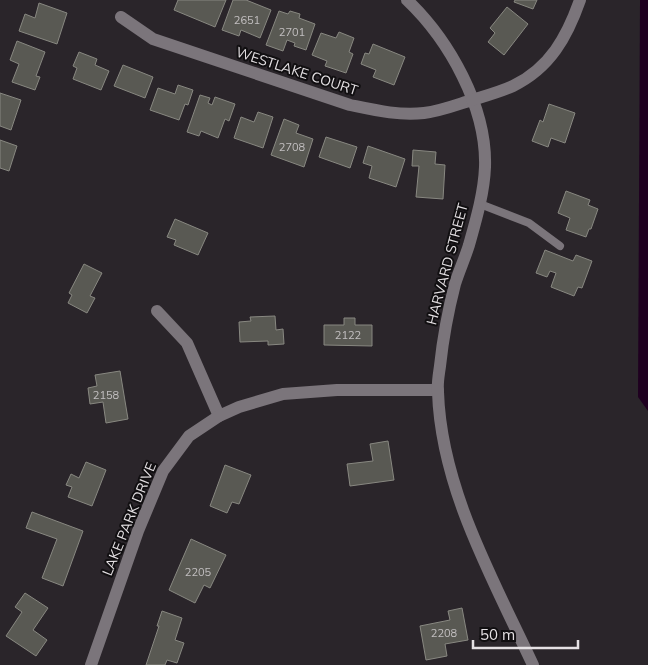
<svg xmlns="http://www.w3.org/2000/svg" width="648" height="665" font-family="Mulish,sans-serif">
<rect width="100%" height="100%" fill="#2a252a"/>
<!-- water -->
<path fill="#1f0020" d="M 640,0 L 648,0 L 648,411 L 638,397 Z"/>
<!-- building -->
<g fill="#595953" stroke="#888881">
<path d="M 178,0 L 226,0 L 215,27 L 174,10 Z"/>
<path d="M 233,0 L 246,0 L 271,10 L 260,38 L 241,30 L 239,36 L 222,30 Z"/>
<path d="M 515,0 L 537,0 L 533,9 L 514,2 Z"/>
<path d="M 39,3 L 67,13 L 57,44 L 19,31 L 25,14 L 35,18 Z"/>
<path d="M 507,7 L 528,24 L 504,55 L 488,42 L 495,33 L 490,28 Z"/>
<path d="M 279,11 L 288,14 L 290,11 L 300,14 L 299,18 L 315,24 L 306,50 L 294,46 L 295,43 L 287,40 L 283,51 L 266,45 Z"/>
<path d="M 339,32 L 354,38 L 349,52 L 353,54 L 346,73 L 325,66 L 327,61 L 312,55 L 321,33 L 336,38 Z"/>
<path d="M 17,41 L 45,52 L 36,76 L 40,77 L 35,90 L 12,82 L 19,64 L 10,60 Z"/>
<path d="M 373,44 L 405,57 L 394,85 L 373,77 L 376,70 L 361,64 L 365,53 L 369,54 Z"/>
<path d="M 79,52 L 97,59 L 95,65 L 109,71 L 101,90 L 73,79 L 77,68 L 73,66 Z"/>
<path d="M 123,65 L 153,77 L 145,98 L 114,86 Z"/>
<path d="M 178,85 L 193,90 L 188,105 L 185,104 L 179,120 L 150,110 L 158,88 L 175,94 Z"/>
<path d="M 0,93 L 21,100 L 11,130 L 0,126 Z"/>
<path d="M 200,95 L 210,98 L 208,103 L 212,105 L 215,97 L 235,104 L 229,121 L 225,119 L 218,138 L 201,131 L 199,136 L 187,132 Z"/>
<path d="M 549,104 L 575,113 L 565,143 L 551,138 L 548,147 L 532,141 L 540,120 L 543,122 Z"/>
<path d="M 258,112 L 273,117 L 263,148 L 234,138 L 241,117 L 254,122 Z"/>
<path d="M 284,119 L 299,125 L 296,133 L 313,139 L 304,167 L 271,155 Z"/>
<path d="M 326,137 L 357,147 L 350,168 L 319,157 Z"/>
<path d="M 0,140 L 17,146 L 9,171 L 0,168 Z"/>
<path d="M 368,146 L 405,159 L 396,187 L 369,178 L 372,166 L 363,163 Z"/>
<path d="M 413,150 L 436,152 L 435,164 L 445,165 L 443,199 L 416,197 L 419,166 L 412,166 Z"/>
<path d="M 566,191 L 590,200 L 588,205 L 598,209 L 591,229 L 589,229 L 586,237 L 566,230 L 570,218 L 558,213 Z"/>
<path d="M 175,219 L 208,233 L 198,255 L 174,245 L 176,240 L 167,237 Z"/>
<path d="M 545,250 L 573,261 L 576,255 L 592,261 L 582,288 L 578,287 L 574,296 L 551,287 L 556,273 L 550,271 L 547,277 L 536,273 Z"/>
<path d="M 84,264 L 102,273 L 90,296 L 95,298 L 87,313 L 68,303 L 72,295 L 69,293 Z"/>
<path d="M 275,316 L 276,330 L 283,329 L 284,344 L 268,345 L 268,341 L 240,342 L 239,322 L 251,321 L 250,317 Z"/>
<path d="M 344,318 L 355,318 L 355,325 L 372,325 L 372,346 L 324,345 L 324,325 L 344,325 Z"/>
<path d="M 120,371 L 128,419 L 106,423 L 103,402 L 90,404 L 88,388 L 97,386 L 95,375 Z"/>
<path d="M 388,441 L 394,480 L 350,486 L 347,464 L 373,461 L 370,444 Z"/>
<path d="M 86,462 L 106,470 L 92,506 L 68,497 L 72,487 L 66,485 L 71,474 L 79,478 Z"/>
<path d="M 225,465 L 251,475 L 239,504 L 232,502 L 227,513 L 210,506 Z"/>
<path d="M 32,512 L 83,531 L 63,586 L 42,578 L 57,539 L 26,528 Z"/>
<path d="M 191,539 L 226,555 L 210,588 L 204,585 L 195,603 L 169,590 Z"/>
<path d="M 25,593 L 48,608 L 33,630 L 47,640 L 36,656 L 6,636 L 22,612 L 15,607 Z"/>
<path d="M 462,608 L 468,640 L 445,644 L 447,656 L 426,660 L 420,626 L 450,620 L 448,611 Z"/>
<path d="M 162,611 L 182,618 L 175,640 L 184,643 L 177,663 L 167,660 L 165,665 L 146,665 L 159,626 L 157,626 Z"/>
</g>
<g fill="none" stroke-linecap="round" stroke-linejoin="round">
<!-- service -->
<path stroke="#7b757b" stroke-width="8" d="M 480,204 L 529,223 L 560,246"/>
<!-- minor -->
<g stroke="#7b757b" stroke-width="12">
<path d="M 121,17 L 153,39 L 350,105 C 374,110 399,116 424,113 C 441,111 456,105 472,100"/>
<path d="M 157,311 L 187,343 L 219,416"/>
<path d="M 91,665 L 138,531 L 163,471 L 189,436 L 219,416 L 239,407 L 283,394 L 337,390 L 438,390"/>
</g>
<!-- tertiary -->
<g stroke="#7b757b" stroke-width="12">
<path d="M 407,0 C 449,40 487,107 485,167 C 484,193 476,220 469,245 C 465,258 459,271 455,284 C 448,311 443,338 440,366 C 439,374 437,383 438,392 C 441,488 493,579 533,665"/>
<path d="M 472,100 C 485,96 500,92 513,86 C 550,68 567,37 580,0"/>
</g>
</g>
<g text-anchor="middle" stroke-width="4" stroke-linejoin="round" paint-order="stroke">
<!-- number labels -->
<g font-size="11" fill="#c2bfc0">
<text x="247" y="24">2651</text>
<text x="292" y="36">2701</text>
<text x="292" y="151">2708</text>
<text x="348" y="339">2122</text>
<text x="106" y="399">2158</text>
<text x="198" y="576">2205</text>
<text x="444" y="637">2208</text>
</g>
<!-- street labels -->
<g font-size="14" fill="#e5e1e4" stroke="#110f11">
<text transform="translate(297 71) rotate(18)" y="5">WESTLAKE COURT</text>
<text transform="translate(447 264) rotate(-75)" y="5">HARVARD STREET</text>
<text transform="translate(129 519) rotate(-68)" y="5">LAKE PARK DRIVE</text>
</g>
</g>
<!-- scale -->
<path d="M473 640v8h105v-8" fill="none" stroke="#e5e1e4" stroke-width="2.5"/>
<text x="480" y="640" font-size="15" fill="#e5e1e4" stroke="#110f11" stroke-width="4" paint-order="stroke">50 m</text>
</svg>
